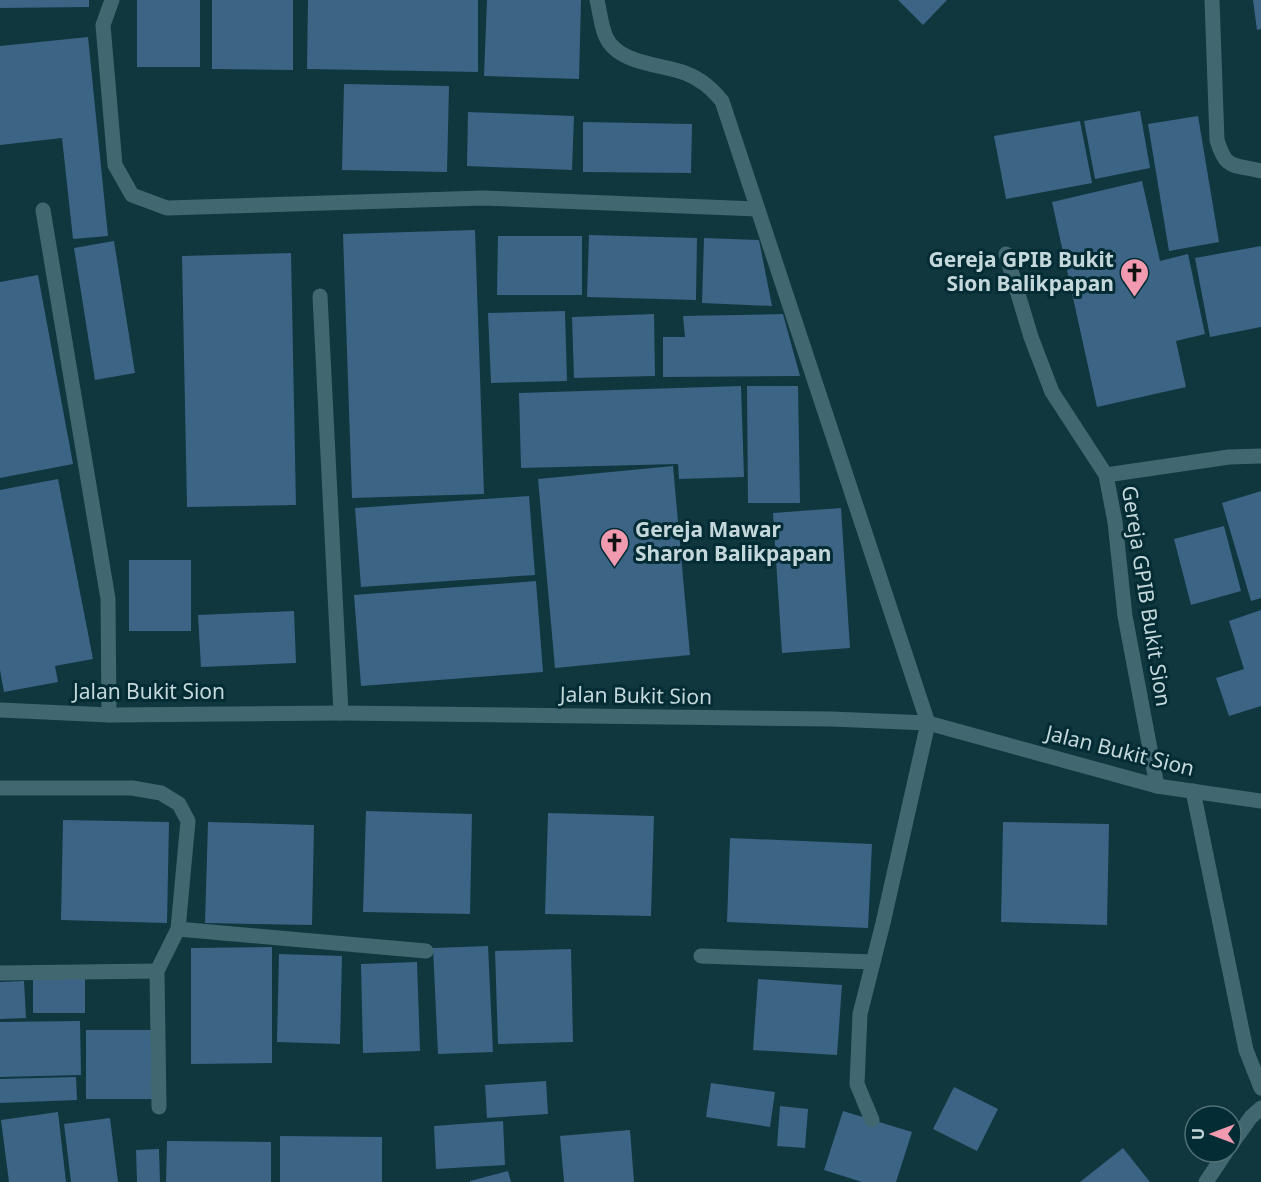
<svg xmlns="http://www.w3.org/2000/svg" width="1261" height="1182" font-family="'Noto Sans',sans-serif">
<rect width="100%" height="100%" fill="#10363e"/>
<!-- building -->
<g fill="#3b6485">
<path d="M 0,0 L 89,0 L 89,7 L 0,8 Z"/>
<rect x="137" y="0" width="63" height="67"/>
<path d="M 212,0 L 293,0 L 293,70 L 212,69 Z"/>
<path d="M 308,0 L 478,0 L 478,72 L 307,69 Z"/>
<path d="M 487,0 L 581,0 L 579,79 L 484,76 Z"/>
<path d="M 898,0 L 947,0 L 923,25 Z"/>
<path d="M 1253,0 L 1261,0 L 1261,29 L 1257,30 Z"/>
<path d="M 88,37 L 108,236 L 73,239 L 62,138 L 0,145 L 0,46 Z"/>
<path d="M 344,84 L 449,86 L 447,172 L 342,170 Z"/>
<path d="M 1140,111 L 1150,168 L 1095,179 L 1084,121 Z"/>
<path d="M 468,112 L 574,116 L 572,170 L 467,166 Z"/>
<path d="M 1198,116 L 1219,242 L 1169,251 L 1148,124 Z"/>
<path d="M 1080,121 L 1092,183 L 1006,199 L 994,136 Z"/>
<path d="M 583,122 L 692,124 L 691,173 L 583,172 Z"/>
<path d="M 1142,181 L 1160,261 L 1188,254 L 1205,334 L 1176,341 L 1186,387 L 1097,407 L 1052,202 Z"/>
<path d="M 475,230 L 484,494 L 352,498 L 343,234 Z"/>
<path d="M 589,235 L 697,238 L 696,300 L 587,297 Z"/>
<path d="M 498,236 L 582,236 L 582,295 L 497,295 Z"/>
<path d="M 704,238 L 759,240 L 772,306 L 702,303 Z"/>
<path d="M 114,241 L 135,373 L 95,380 L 74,248 Z"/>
<path d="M 1261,246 L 1261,327 L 1210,337 L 1195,258 Z"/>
<path d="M 291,253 L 296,505 L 187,507 L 182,256 Z"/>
<path d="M 38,275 L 73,464 L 0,478 L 0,282 Z"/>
<path d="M 565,311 L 567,381 L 491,383 L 488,313 Z"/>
<path d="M 654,314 L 655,376 L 574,378 L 572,317 Z"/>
<path d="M 783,314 L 800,376 L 663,377 L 663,337 L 685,337 L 683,316 Z"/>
<path d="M 741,386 L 744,477 L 679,479 L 678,464 L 521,468 L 519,393 Z"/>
<path d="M 747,386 L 798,386 L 800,503 L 748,503 Z"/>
<path d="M 673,466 L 690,655 L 555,668 L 538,479 Z"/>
<path d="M 58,479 L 93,659 L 55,666 L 58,682 L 4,692 L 0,670 L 0,490 Z"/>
<path d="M 1261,491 L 1261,598 L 1251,601 L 1222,503 Z"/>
<path d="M 529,496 L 535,575 L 361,587 L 355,508 Z"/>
<path d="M 841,508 L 850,648 L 782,653 L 773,513 Z"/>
<path d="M 1224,526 L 1241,591 L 1191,605 L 1174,539 Z"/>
<rect x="129" y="560" width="62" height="71"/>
<path d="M 536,581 L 543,672 L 361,686 L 354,595 Z"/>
<path d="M 1261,610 L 1261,706 L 1229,716 L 1216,678 L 1244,669 L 1229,621 Z"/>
<path d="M 294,611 L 296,663 L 201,667 L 198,615 Z"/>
<path d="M 366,811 L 472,814 L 470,914 L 363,912 Z"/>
<path d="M 548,813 L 654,816 L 651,916 L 545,914 Z"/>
<path d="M 63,820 L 169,822 L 167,923 L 61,920 Z"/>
<path d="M 208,822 L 314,825 L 312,925 L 205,923 Z"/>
<path d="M 1003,822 L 1109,824 L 1107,925 L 1001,922 Z"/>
<path d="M 730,838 L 872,844 L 868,928 L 727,922 Z"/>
<path d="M 488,946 L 493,1052 L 438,1054 L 433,948 Z"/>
<path d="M 272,947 L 272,1063 L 191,1064 L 191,948 Z"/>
<path d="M 571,949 L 573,1042 L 498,1044 L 495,951 Z"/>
<path d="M 279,954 L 342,956 L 340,1044 L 277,1042 Z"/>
<path d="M 417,962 L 420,1051 L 363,1053 L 361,964 Z"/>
<rect x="33" y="973" width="52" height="40"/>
<path d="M 758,979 L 842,985 L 837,1055 L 753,1050 Z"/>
<path d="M 24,981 L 26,1018 L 0,1019 L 0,982 Z"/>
<path d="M 80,1021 L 81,1075 L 0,1077 L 0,1022 Z"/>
<rect x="86" y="1030" width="67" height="69"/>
<path d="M 76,1077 L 77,1100 L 0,1103 L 0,1079 Z"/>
<path d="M 546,1081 L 548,1114 L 487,1118 L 485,1085 Z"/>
<path d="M 711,1083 L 775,1092 L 770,1127 L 706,1117 Z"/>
<path d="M 954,1087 L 998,1109 L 977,1151 L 933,1129 Z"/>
<path d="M 780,1106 L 808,1109 L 805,1148 L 777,1146 Z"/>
<path d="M 843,1111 L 912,1132 L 896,1182 L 862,1182 L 824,1170 Z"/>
<path d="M 58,1112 L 66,1182 L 9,1182 L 1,1120 Z"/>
<path d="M 110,1118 L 118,1182 L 71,1182 L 64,1124 Z"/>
<path d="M 503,1121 L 505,1165 L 436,1169 L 434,1126 Z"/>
<path d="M 630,1130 L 634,1182 L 564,1182 L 560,1136 Z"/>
<path d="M 280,1136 L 382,1137 L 382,1182 L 280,1182 Z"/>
<path d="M 167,1141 L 271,1142 L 271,1182 L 166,1182 Z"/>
<path d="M 1123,1148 L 1150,1182 L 1080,1182 Z"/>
<path d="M 159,1149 L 160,1182 L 137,1182 L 136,1150 Z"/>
<path d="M 508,1171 L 511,1182 L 470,1182 L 470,1181 Z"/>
</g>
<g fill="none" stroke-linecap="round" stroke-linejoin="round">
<!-- service -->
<g stroke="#416770" stroke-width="15">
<path d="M 43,210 L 108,599 L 109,715"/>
<path d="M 1006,254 L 1031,337 L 1052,392 L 1106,475 L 1115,522 L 1125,616 L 1157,786"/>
<path d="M 320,296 L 341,713"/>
<path d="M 1106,475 L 1229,457 L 1261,456"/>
</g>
<!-- minor -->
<g stroke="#416770" stroke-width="15">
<path d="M 112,0 L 103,25 L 115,165 L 132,195 L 167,208 L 483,198 L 757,209"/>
<path d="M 597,0 C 600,12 601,26 606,37 C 618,64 661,64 685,73 C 701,79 711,88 722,101 L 928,723 L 883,923 L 860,1014 L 857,1084 L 872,1120"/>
<path d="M 1212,0 L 1217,140 C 1226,170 1232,164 1261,171"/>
<path d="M 0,710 L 109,715 L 341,713 L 831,719 L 928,723 L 1157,786 L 1261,801"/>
<path d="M 0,788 L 132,788 L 161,793 L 179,804 L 188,821 L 178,929 L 426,951"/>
<path d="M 1193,791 L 1246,1050 L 1261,1088"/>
<path d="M 701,956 L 873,962"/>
<path d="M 0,973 L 157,971"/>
<path d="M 159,1107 L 157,971 L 178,929"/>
<path d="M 1231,1145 L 1251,1117 L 1261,1108"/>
<path d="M 1206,1182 L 1226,1152"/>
</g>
</g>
<!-- icons -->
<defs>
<symbol id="church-pin" viewBox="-11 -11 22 30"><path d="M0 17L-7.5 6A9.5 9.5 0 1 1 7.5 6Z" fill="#f29aaf" stroke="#042c34"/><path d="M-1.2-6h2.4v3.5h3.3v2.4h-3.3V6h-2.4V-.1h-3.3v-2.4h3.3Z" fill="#111"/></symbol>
</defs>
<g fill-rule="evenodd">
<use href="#church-pin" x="1118" y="256" width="33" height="45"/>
<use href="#church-pin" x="598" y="526" width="33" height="45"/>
</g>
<g text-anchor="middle" stroke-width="6" stroke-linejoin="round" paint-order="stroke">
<!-- poi labels -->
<g font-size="21" font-weight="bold" fill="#c4d8dc" stroke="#042c34" text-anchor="end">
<text x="1114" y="267">Gereja GPIB Bukit<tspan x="1114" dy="24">Sion Balikpapan</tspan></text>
<text x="635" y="537" text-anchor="start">Gereja Mawar<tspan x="635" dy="24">Sharon Balikpapan</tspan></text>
</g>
<!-- street labels -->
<g font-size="21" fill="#c4d8dc" stroke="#042c34">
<text transform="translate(1146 596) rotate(81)" y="7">Gereja GPIB Bukit Sion</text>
<text x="149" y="699">Jalan Bukit Sion</text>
<text transform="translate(636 696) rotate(1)" y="7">Jalan Bukit Sion</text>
<text transform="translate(1120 751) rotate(14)" y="7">Jalan Bukit Sion</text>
</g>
</g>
<!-- north arrow -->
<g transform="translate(1213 1134) rotate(270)"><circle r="28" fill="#042c34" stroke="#517177" stroke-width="1.5"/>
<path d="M0-4.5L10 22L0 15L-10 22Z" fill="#f29aaf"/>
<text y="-9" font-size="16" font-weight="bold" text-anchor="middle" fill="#c4d8dc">U</text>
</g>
</svg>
